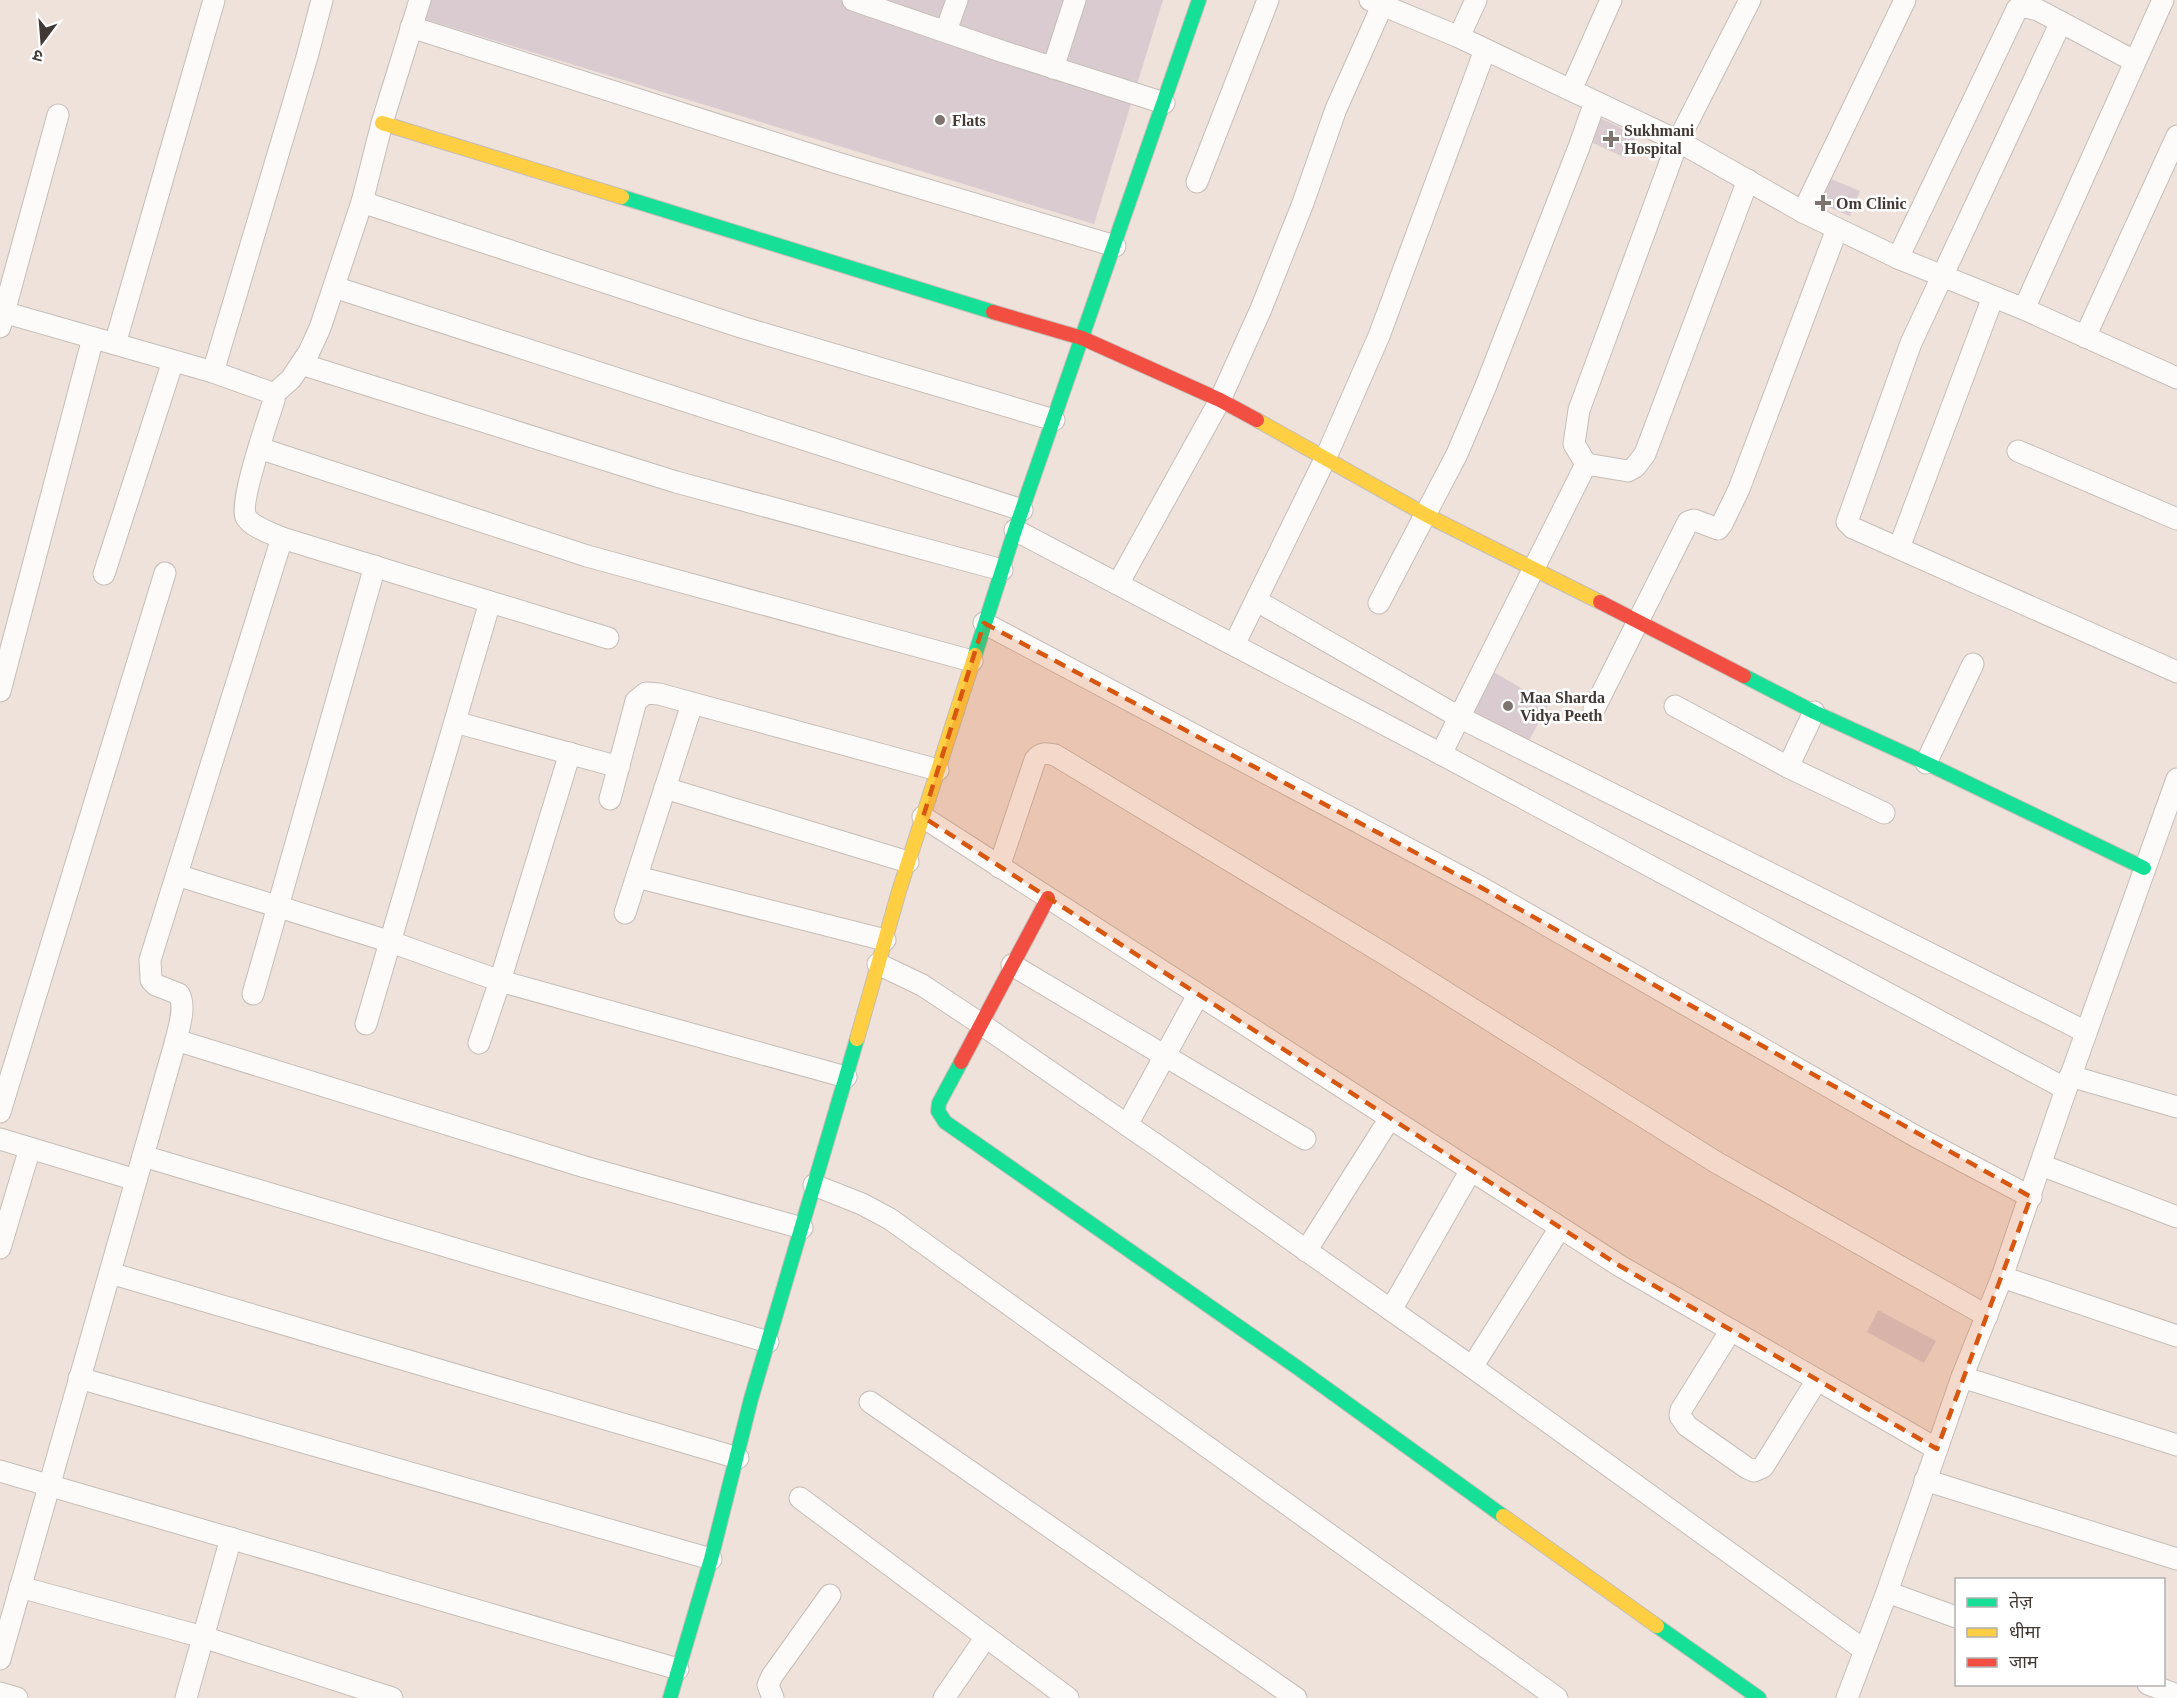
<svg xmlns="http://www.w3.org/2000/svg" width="2177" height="1698" font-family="'Times New Roman','Noto Sans Devanagari',serif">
<rect width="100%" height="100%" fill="#eee2db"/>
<!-- building -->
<g fill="#d9cbd0">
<path d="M 416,0 L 1163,0 L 1094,224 L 411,15 Z"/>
<path d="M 1595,116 L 1637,135 L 1626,158 L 1584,139 Z"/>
<path d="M 1826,177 L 1860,191 L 1850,216 L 1816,202 Z"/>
<path d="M 1488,669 L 1549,704 L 1528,742 L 1466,708 Z"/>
<path d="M 1878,1310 L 1936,1341 L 1924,1363 L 1867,1332 Z"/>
</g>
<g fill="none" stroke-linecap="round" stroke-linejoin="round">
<defs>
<g id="street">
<path d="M 853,0 L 1004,52 L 1164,103"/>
<path d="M 1370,0 L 1459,37 L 1678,141 L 1803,212 L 1898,258 L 2024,309 L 2177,378"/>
<path d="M 2061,22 L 1911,343 L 1847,522 L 1853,528 L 2177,672"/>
<path d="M 411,27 L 837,163 L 1115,246"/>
<path d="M 946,31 L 957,0"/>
<path d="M 1459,37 L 1476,0"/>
<path d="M 1053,68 L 1075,0"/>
<path d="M 1571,90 L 1611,0"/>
<path d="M 1197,182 L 1268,0"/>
<path d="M 362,202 L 741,327 L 1054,420"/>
<path d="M 1803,212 L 1905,0"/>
<path d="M 1898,258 L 2017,9 L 2026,7 L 2038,10 L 2134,61"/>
<path d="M 334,287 L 1022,510"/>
<path d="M 2024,309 L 2163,0"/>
<path d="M 0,311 L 213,372 L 272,393 L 274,400 C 268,419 239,503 246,517 C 253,528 271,533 282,538 L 608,638"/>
<path d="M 0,327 L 58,115"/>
<path d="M 2085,337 L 2177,136"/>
<path d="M 115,344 L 214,0"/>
<path d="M 301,364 L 676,482 L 1002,570"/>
<path d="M 213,372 L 307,57 L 322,0"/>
<path d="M 273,395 L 291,379 L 309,352 L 320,328 L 362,202 L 382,123 L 420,0"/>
<path d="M 259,448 L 587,556 L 972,661"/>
<path d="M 2018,451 L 2177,519"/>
<path d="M 1586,464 L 1574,444 L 1579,410 L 1678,141 L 1750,0"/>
<path d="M 1015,530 L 1441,754 L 2066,1089"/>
<path d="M 1899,548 L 1993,297"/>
<path d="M 104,574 L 173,361"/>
<path d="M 1118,584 L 1220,400 L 1261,309 L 1303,203 L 1336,109 L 1382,6"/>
<path d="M 1257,601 L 1459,717 L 2086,1032"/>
<path d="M 1379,603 L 1457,454 L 1485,388 L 1579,147 L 1595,102"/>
<path d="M 984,623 L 1482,888 L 1915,1136 L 2031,1197"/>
<path d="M 1234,645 L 1326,457 L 1379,336 L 1485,50"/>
<path d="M 0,691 L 93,338"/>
<path d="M 1675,706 L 1788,767 L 1884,813"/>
<path d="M 1594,709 L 1688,522 L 1694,520 L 1718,529 L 1722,524 L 1739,489 L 1837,229"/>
<path d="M 455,722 L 619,767"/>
<path d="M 1441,754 L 1586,464 L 1628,471 L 1635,467 L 1645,454 L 1748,180"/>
<path d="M 1926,763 L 1973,664"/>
<path d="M 1788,767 L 1814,712"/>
<path d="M 665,788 L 908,862"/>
<path d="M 610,799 L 636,701 L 646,693 L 659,694 L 938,770"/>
<path d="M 923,817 L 1620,1266 L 1937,1449"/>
<path d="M 999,867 L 1035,760 C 1041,752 1046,753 1055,755 L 1388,956 L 1714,1161 L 1987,1316"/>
<path d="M 177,875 L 391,942 L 500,981 L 846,1077"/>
<path d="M 637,877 L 885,940"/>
<path d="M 625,913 L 692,704"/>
<path d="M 878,964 L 922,985 L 981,1024 L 1175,1158 L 1472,1367 L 1864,1650"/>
<path d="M 1012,965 L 1305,1139"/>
<path d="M 253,994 L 375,566"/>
<path d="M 366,1024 L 490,602"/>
<path d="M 176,1040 L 585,1167 L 802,1228"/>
<path d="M 479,1043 L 500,981 L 570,753"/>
<path d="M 2070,1076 L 2177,1107"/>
<path d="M 0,1112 L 165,573"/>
<path d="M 1127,1125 L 1198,995"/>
<path d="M 0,1139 L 136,1180"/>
<path d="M 143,1156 L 768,1342"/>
<path d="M 2041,1165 L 2177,1217"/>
<path d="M 814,1185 L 862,1204 L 890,1219 L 1557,1698"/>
<path d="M 0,1248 L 30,1148"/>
<path d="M 1306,1251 L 1390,1118"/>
<path d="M 110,1273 L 738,1458"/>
<path d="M 2002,1277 L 2177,1336"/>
<path d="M 1391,1310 L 1471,1170"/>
<path d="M 1731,1330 L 1681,1410 L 1680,1416 L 1687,1426 L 1747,1468 L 1754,1471 L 1763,1467 L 1817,1380"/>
<path d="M 1472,1367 L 1560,1228"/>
<path d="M 1962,1377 L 2177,1445"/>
<path d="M 79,1378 L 711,1559"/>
<path d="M 870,1402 L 1296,1698"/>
<path d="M 0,1471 L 678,1669"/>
<path d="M 1925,1480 L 2177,1559"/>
<path d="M 800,1498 L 1068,1698"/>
<path d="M 20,1587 L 203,1637 L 392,1698"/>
<path d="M 1887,1592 L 1956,1617"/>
<path d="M 0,1659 L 176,1040 C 179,1027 186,1007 179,994 L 156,985 L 151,980 L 150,960 L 282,538"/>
<path d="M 2148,1684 L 2177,1695"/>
<path d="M 0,1693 L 17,1698"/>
<path d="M 186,1698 L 231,1538"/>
<path d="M 773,1698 L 768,1685 L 772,1676 L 830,1595"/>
<path d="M 944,1698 L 986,1637"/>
<path d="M 1847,1698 L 1887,1592 L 1962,1377 L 2002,1277 L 2066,1089 L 2177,779"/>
</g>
<g id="fast">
<path d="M 622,197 L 993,312"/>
<path d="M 975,655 L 1015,530 L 1199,0"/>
<path d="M 1744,676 L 1814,712 L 1926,763 L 2144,868"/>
<path d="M 961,1062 L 939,1103 L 938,1111 L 945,1122 L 1298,1368 L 1503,1516"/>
<path d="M 1657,1626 L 1759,1698"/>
<path d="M 670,1698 L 711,1559 L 751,1399 L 857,1039"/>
</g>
<g id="slow">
<path d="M 382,123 L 622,197"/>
<path d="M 1257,420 L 1426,515 L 1600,602"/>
<path d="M 857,1039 L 899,891 L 975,655"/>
<path d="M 1503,1516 L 1657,1626"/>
</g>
<g id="jam">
<path d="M 993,312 L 1082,338 L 1220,400 L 1257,420"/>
<path d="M 1600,602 L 1744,676"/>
<path d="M 961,1062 L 1048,898"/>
</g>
</defs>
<!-- street casing -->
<use href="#street" stroke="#c6bdb7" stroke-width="23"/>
<!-- fast casing -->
<use href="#fast" stroke="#c6bdb7" stroke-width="16"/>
<!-- slow casing -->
<use href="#slow" stroke="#c6bdb7" stroke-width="16"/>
<!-- jam casing -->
<use href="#jam" stroke="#c6bdb7" stroke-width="16"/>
<!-- street -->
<use href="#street" stroke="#fcfbfa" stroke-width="21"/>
<!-- fast -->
<use href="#fast" stroke="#16e098" stroke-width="14"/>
<!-- slow -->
<use href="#slow" stroke="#ffcf43" stroke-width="14"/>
<!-- jam -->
<use href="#jam" stroke="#f24e42" stroke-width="14"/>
</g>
<!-- marked area -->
<path fill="#d75610" fill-opacity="0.2" stroke="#d75610" stroke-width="4.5" stroke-dasharray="12 8" stroke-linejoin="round" d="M 984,623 L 1482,888 L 2031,1197 L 1937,1449 L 1620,1266 L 923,817 Z"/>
<!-- markers -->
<g fill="#7e746f" stroke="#fff" stroke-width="2">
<circle cx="940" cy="120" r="6"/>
<path d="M1608 130h6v6h6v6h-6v6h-6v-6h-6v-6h6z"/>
<path d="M1820 194h6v6h6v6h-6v6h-6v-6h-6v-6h6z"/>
<circle cx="1508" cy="706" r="6"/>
</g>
<g text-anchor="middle" stroke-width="5" stroke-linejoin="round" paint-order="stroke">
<!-- poi labels -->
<g font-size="16" font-weight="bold" fill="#423935" stroke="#fff" text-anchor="start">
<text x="952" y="126">Flats</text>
<text x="1624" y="136">Sukhmani<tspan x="1624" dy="18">Hospital</tspan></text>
<text x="1836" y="209">Om Clinic</text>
<text x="1520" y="703">Maa Sharda<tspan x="1520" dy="18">Vidya Peeth</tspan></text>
</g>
</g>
<!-- legend -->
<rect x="1955" y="1578" width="210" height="108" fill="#ffffff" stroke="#b3b0ae" stroke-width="1.5"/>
<rect x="1967" y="1598" width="30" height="9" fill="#16e098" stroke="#b3b0ae" stroke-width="1.5"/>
<text x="2009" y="1608" font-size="18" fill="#423935">तेज़</text>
<rect x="1967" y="1628" width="30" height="9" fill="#ffcf43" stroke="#b3b0ae" stroke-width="1.5"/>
<text x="2009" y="1638" font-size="18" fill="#423935">धीमा</text>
<rect x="1967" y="1658" width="30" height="9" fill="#f24e42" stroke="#b3b0ae" stroke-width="1.5"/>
<text x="2009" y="1668" font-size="18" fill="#423935">जाम</text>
<!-- north arrow -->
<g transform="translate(42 42) rotate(196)" stroke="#ffffff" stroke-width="4.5" paint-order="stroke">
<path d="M0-4.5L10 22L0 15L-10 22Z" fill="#423935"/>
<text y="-9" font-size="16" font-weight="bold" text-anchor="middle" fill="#423935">उ</text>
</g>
</svg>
